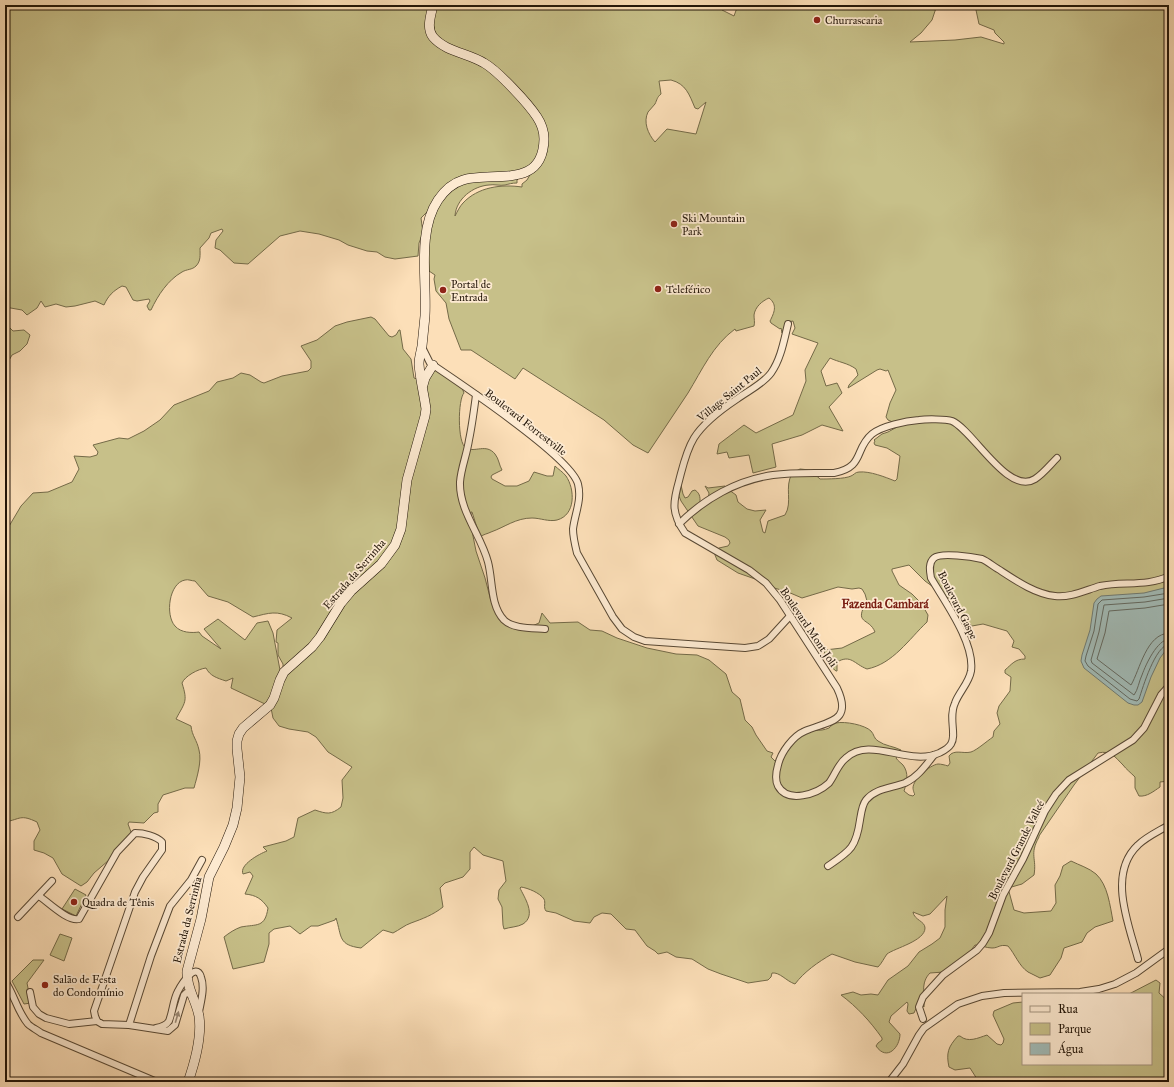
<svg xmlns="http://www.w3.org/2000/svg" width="1174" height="1087" font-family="'IM FELL Great Primer',serif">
<rect width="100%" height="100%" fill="#fcdfb8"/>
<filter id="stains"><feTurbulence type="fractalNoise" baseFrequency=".005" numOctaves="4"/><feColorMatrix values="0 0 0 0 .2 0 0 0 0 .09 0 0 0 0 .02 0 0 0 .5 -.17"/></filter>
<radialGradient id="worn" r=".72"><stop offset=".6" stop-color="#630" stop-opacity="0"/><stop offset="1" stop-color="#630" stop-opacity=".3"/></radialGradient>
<!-- green -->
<g fill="#c7c089" stroke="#746a48" fill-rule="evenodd">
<path d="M 5,5 L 730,5 L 722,8 L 722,10 L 734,16 L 738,5 L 937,5 L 932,20 L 921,33 L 910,42 L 955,40 L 981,37 L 1004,44 L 1004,42 L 995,33 L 994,30 L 979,24 L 976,10 L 973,5 L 1169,5 L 1169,781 L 1160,782 L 1160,787 C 1154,791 1147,797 1139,796 L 1135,788 L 1135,777 C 1131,773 1126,769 1123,765 C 1115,757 1111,750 1098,753 L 1074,785 L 1039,836 L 1039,837 C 1029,855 1037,858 1034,875 L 1022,884 L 1008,888 L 1014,910 L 1024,913 L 1051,911 L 1056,903 L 1055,885 L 1060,876 L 1063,866 L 1071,861 C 1079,865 1089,868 1096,874 C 1108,885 1110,906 1113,921 L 1095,927 L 1087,933 L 1082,942 L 1064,948 L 1061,958 L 1050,975 L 1040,978 C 1036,976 1032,974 1028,972 C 1019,966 1015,954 1008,946 C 999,944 999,948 992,948 C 986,948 981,945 975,945 L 964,960 L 944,972 L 930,973 C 920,983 925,995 924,1007 L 923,1006 L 917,1006 L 914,1013 L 909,1014 L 907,1011 L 908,1004 L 907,1002 L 891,1016 L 889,1022 L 900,1034 C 900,1047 887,1062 876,1046 L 878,1043 L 882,1040 L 882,1038 C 870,1021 857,1007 841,995 L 853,992 L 861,995 L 871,994 L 878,995 L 888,980 L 908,966 L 919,952 L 932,944 L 940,938 L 945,927 L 945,910 L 947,896 L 930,914 L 923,916 L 913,912 C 914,920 925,921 925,928 C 925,941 895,948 887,954 C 884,958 882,963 878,967 L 855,962 L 832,954 C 818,962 804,972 795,984 C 786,981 780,972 772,973 L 771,977 L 768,980 L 748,983 L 721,974 L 708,969 L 692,959 L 676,957 L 667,952 L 658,954 L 655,951 L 647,946 L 635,930 L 626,929 L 611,914 L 602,913 L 594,917 L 590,923 L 574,921 L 556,913 L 546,911 C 543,907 546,903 544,899 C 540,893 528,888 521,887 L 520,888 C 524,897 537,915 523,924 C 518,927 510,927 504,929 L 503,925 L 502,907 L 498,899 L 499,890 L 506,881 L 503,861 L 483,855 L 474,847 L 470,852 L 470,869 L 463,877 L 445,883 L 440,888 L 443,907 C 433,915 422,919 411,923 C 405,925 399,930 393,933 L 383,930 L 361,948 C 338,945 342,937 336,918 L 335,920 L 318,926 L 311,926 L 300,934 L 290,926 L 274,929 L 269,933 L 269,944 L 264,962 L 233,969 L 224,937 C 229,933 235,929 241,927 C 257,924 265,928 268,908 C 262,899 256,895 245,894 L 253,876 L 250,872 L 243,874 C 239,865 259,854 267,851 L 263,847 L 286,841 L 294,837 L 298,818 L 315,810 C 327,814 331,815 341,807 L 343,798 L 342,780 L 352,767 L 328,752 L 316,737 L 308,732 L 289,729 L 279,726 L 273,718 L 271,708 L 283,669 L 283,664 L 278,655 L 278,643 L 276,642 L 277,630 L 292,618 C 277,610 269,613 253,617 L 228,602 L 208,596 L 195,581 C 192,581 188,579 185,580 C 169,583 165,615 175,626 C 181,633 192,633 199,632 L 202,636 L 221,649 L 204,629 L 218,619 L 245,640 L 257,623 L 268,621 L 273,633 L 280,670 L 272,696 L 265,704 L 231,688 L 233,678 L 226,681 C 217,678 210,676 206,668 C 198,669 185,676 182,683 C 188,702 185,702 176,719 L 191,726 C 192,736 197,740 199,750 C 202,761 197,777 194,788 L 185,788 L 163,795 L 158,804 L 158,812 L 154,813 L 144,823 L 129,822 L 128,824 L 131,832 L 131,841 L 94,873 L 87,882 L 81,886 L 62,874 L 53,858 L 44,853 L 34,850 L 34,841 L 40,830 L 37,822 C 20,814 21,819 5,822 L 5,533 L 21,506 L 33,493 L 48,492 L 72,482 L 79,469 L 74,456 L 90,457 L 97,455 L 98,452 L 93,445 L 119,438 L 128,439 L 144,431 L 160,420 L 174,405 L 209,391 L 217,382 L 233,378 L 241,373 L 250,375 L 261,382 L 264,383 L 282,376 L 308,371 L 311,368 L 311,361 L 301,346 L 317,340 L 335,326 L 347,322 L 371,317 L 375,319 L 389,336 L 392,337 L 396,335 L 399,330 L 400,330 L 403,349 L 411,359 L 414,378 L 424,381 L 437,367 L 462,388 L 464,393 C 458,399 457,443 466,448 C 475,453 486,443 495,454 C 499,459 499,465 502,470 L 492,475 L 491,477 L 492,479 L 505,486 L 517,486 L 529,481 L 534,472 L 547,476 L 553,476 L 555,466 C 558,469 563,472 566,476 C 575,489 576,515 557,520 C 549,522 540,518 532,518 C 516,518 505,527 491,532 C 487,534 484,534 480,537 L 472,512 L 471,512 L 471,519 L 465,517 L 472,531 L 476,551 L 485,578 L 491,601 L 496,610 L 501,617 L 514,623 L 532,626 L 539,623 L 542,613 L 550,623 L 578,622 L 590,630 L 602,631 L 617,638 L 647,648 L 676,654 L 697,655 L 709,660 L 726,674 L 732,692 L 740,699 L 745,720 L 752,727 L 756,735 L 767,751 L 773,753 L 771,757 L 775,761 C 786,754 796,741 801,729 C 810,730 820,732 829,728 C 831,726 833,724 836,723 C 845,721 865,725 871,731 C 874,734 874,739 878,741 C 885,746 893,746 901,750 L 896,758 C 898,761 900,762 903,765 C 909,773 907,782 904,791 L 909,795 L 913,796 L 915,794 C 914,794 913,789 913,788 C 913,779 930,765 938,764 C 941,764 945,765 948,766 L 950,763 L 949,756 C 954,749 963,754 971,752 C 977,750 987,741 993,737 L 994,731 L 1000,724 L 997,713 L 999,706 L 1010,691 L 1011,677 L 1005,673 L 1005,670 C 1012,664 1015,659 1025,659 L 1025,656 L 1019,649 L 1012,647 L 1014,641 L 1007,631 L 983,624 L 972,626 L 965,619 L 958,605 L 925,581 L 909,565 L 892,569 L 892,571 L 899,585 L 912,594 L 921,603 L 928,615 L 927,622 C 909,639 893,664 867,669 C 854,664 851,654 837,662 L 837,671 L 836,671 C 830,666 822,659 825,650 L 842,648 L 875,632 C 869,617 853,625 867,601 L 865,594 L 862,589 L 859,588 L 852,589 L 838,587 L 802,598 L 788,592 L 764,585 L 758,580 L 738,573 L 717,560 L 715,555 L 715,551 L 719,548 L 728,546 L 730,543 L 729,540 L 725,537 L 698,526 L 681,501 L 679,496 L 681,485 L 683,494 L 685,498 L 688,497 L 692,491 L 695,490 C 701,494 700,499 700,505 L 708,501 L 709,493 L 705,486 L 708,488 L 725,486 L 725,487 L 736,495 L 738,502 L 747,509 L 755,511 L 766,510 L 760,520 L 763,532 L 765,533 L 768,521 L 785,515 C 793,502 784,487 792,474 C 794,472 798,470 800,469 L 810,470 L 820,479 C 827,479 845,479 851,476 C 854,475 855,472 859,472 C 870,471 885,477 895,481 L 897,479 L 900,456 L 887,448 L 875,445 L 874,443 L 875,441 L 874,440 L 882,434 L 888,432 L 897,427 L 895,423 L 888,420 L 886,417 L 890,403 L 896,390 L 888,370 L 886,371 L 880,369 L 877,370 L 848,388 L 849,385 L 858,375 L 856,369 C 848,363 838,362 830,358 L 821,371 L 826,386 L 837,383 L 842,393 L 829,407 L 843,431 L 822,425 L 802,435 L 772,444 L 776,467 L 753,473 L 749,455 L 729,458 L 727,452 L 717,454 L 719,444 L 744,425 L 756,433 L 793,415 L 806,381 L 805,370 L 818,343 L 792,334 L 795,328 L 793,321 C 785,322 784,327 782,333 L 781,328 L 780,329 L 771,323 L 770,321 C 774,313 778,305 769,298 C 762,301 755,307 754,315 C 754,319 755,322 754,326 L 736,331 L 735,329 C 713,345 702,370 688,393 C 675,413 661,433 648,453 L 633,445 L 604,420 L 523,368 L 515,379 L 471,350 L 461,350 L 449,319 L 446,303 L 436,291 L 434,279 L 435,275 L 429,271 L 427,212 L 421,218 L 423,233 L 419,243 L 418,256 L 395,259 L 385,257 L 377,252 L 367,251 L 348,245 L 339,240 L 319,234 L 300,231 L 280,236 L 248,264 L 234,263 L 220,250 L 215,248 L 216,240 L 223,231 L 222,229 L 211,233 L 209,238 L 200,248 C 200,255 201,261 196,266 C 192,270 187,269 182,272 C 168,280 158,295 151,310 L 149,310 L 147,306 L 150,301 L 149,299 L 137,301 L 133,300 L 126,287 L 122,286 C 113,291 108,296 104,305 L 95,301 L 75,306 L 66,307 L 56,304 L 45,307 L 41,301 L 37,308 L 27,315 L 22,310 L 5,307 ZM 671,80 C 686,84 689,94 695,108 L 698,109 L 706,102 L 696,134 L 667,129 L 655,142 C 648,134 643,122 648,112 C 650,109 653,107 655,104 C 657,100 657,97 661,94 L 659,81 ZM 531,173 L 527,180 L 522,184 L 522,187 C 501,184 478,187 463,203 C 460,206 457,212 455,216 C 456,199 473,186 489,185 C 494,184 500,186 505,185 C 509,184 512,183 517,183 L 517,180 L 523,174 Z"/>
<path d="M 5,317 L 8,320 L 8,326 L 13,331 L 24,330 L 30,335 L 27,344 L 20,351 L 12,355 L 7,364 L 5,375 Z"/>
<path d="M 75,889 L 86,895 L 76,916 L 62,909 Z"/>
<path d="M 60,934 L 72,938 L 64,961 L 50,955 Z"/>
<path d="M 33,960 L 44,960 L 27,983 L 31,1003 L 24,1004 L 12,981 Z"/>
<path d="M 1156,980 L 1160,983 L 1159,993 L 1169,1002 L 1169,1082 L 987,1082 L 977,1079 L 970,1068 L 955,1070 L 949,1067 C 946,1053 948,1047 958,1036 L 960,1036 C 968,1043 978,1038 987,1035 L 997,1044 L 1001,1045 L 1003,1043 L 1004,1039 L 993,1015 L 994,1011 L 1013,1003 L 1023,1002 L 1023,1064 L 1151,1064 L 1151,994 L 1129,994 Z"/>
</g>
<!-- water -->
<path fill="#a1bbb7" stroke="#6e7971" d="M 1164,588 L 1169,589 L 1169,646 L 1160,658 L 1151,677 L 1142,702 L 1138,705 L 1134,705 L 1128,703 L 1084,668 L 1081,661 L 1082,655 L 1090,630 L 1094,603 L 1097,599 L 1101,596 L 1144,593 Z"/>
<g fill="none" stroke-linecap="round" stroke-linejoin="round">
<!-- shore -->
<g stroke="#626860" stroke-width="1">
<path d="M 1169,593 L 1144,597 L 1102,600 L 1098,604 L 1094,631 L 1086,656 L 1085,661 L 1088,666 L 1130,699 L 1137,701 L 1139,699 C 1143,687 1155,646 1169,644"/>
<path d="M 1169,598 L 1145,602 L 1104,605 L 1099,632 L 1091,660 L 1092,663 L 1134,695 C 1138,690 1139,681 1142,675 C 1146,664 1157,640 1169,639"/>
<path d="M 1169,604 L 1145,608 L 1109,611 L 1105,633 L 1097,659 L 1131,685 C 1140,670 1146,634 1169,633"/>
</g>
<defs>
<g id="street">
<path d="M 788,324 C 784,340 781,359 771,373 C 763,384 748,391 737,399 C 722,409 704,422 694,438 C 686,451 683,466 679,481 C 673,502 671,513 685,533 L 749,570 L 766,583 L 780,600 L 837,688 C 853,722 829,721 805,731 C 793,736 781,752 778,765 C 776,772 775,780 778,786 C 788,804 817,794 829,783 C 835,775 838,764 846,758 C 870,735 909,767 939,753 C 943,751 948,749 951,744 C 957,735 948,717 955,703 C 959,692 969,683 971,671 C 975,643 945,602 931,578 C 930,572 928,563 934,558 C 941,552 973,557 982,559 C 987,561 993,566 998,569 C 1015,580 1035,594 1055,596 C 1070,598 1086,590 1100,586 C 1123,581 1147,587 1169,576"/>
<path d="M 422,347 L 430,363 C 458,382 571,457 578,484 C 582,500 575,513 573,529 C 573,537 575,545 577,553 L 613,617 L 622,629 L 634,637 L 645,641 L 745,648 L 758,646 L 769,639 L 790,616"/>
<path d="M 476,395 C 474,410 472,426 469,440 C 467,454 461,468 460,482 C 459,511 481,535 488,562 C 493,581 490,605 504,620 C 513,629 533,628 545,629"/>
<path d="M 679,524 C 704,499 737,480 773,475 C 793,472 814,473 834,473 C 865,467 854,449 872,434 C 882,426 906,421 919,420 C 926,419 946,419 952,421 C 973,430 1008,496 1035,479 C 1043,474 1050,465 1057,458"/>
<path d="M 828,866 C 850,851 856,848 860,820 C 861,814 862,805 866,800 C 876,788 892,788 905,783 C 918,777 926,765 934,755"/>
<path d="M 39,896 C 48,902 68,922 79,919 L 117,852 L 135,833 C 144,833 156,836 162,842 L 162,850 L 143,877 L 135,892 L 94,1011 L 95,1016 L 97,1021 L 102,1024 L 129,1025 L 168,1031 L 175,1025 L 184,995 L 186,993 L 191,994"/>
<path d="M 18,917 L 52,881"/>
<path d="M 1138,959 C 1129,925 1107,874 1138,845 C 1146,837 1159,831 1169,825"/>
<path d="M 5,981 C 14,994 17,1011 28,1024 C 31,1027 37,1030 41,1033 L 157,1082"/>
<path d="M 30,992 L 33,1007 L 39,1014 L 46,1018 L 69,1024 L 97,1021"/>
<path d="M 923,1019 L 919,1007 L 923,997 L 943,975 L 977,950 L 983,943 L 989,933 L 1003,895 L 1023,859 L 1045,811 L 1056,794 L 1069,780 L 1133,740 L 1144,728 L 1161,695 L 1169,686"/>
<path d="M 129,1025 L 151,956 L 170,906 L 191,880 L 202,860"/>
<path d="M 156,1028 C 161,1027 166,1026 169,1021 C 173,1011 173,1000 178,991 C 181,985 196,961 201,977 C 205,988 201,1001 199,1012"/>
<path d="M 889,1082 L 903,1064 L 919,1035 L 924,1028 L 958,1004 L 982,996 L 1004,993 L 1080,992 L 1099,989 L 1115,984 L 1136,973 L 1169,949"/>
</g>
<g id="secondary">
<path d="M 423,385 L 425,378 L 433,365"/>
<path d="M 188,1082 C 195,1062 202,1037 199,1016 C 196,1000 186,987 187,971 L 201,919 L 209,877 L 224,847 L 233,825 L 237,808 L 240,777 L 237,749 L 237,741 L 239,734 L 243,728 L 270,705 L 274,698 L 280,680 L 284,672 L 312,647 L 320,637 L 341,603 L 351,591 L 381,564 L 395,545 L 401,529 L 407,480 L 425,416 L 426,409 C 424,394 420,379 419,364 C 419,358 421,352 422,346 C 423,336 424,326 425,316 C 427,280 417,231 438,200 C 444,191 453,183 463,180 C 493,171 543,190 544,139 C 544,131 541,123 537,117 C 528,103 498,71 484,63 C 468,53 446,52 433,37 C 426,28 431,15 433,5"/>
</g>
</defs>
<!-- street casing -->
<use href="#street" stroke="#584834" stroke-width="8"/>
<!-- secondary casing -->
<use href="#secondary" stroke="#221508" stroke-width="10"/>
<!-- street -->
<use href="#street" stroke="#fdead1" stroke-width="6"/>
<!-- secondary -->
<use href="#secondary" stroke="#fdead1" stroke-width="9"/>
</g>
<!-- one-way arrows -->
<defs><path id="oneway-solid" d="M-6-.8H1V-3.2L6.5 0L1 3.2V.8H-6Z"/></defs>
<use fill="#9a8a77" href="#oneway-solid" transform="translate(177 1017) rotate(-74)"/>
<!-- markers -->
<g fill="#8f2418" stroke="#fdead1" stroke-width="1.5">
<circle cx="817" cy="20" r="4"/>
<circle cx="674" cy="224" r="4"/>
<circle cx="658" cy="289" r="4"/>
<circle cx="443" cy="290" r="4"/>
<circle cx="74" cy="902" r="4"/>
<circle cx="45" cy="985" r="4"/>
</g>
<g text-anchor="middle" stroke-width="3.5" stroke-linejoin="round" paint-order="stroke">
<!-- poi labels -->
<g font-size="11" fill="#221508" stroke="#fdead1" text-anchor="start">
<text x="825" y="24">Churrascaria</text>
<text x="682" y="222">Ski Mountain<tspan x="682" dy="13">Park</tspan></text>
<text x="451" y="288">Portal de<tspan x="451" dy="13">Entrada</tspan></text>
<text x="666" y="293">Teleférico</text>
<text x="82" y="906">Quadra de Tênis</text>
<text x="53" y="983">Salão de Festa<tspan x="53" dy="13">do Condomínio</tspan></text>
</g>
<!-- street labels -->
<g font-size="11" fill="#221508" stroke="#fdead1">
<text transform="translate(729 394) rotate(-39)" y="4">Village Saint Paul</text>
<text transform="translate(526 422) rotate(38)" y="4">Boulevard Forrestville</text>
<text transform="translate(354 574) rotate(-49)" y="4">Estrada da Serrinha</text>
<text transform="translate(958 605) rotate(63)" y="4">Boulevard Gaspe</text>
<text transform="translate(809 627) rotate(56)" y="4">Boulevard Mont Joli</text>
<text transform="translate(1016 850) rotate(-63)" y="4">Boulevard Grande Valleé</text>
<text transform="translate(187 920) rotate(-76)" y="4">Estrada da Serrinha</text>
</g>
<!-- neighbourhood labels -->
<g font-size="12" font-weight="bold" fill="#7a1f14" stroke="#fdead1">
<text x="885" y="608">Fazenda Cambará</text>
</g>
</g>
<!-- margin -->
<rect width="1174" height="1087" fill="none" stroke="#fcdfb8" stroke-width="20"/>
<rect x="6" y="6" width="1162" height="1075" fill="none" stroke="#221508" stroke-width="2"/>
<rect x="10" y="10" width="1154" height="1067" fill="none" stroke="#221508"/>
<!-- legend -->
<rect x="1022" y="993" width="130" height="72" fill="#fdead1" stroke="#a59581"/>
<rect x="1030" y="1006" width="20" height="6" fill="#fdead1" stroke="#a59581"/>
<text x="1058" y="1013" font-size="12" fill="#221508">Rua</text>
<rect x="1030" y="1023" width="20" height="12" fill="#c7c089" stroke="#a59581"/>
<text x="1058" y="1033" font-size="12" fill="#221508">Parque</text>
<rect x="1030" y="1043" width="20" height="12" fill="#a1bbb7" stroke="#a59581"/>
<text x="1058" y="1053" font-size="12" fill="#221508">Água</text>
<rect width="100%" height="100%" filter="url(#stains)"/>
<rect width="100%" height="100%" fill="url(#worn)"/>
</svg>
